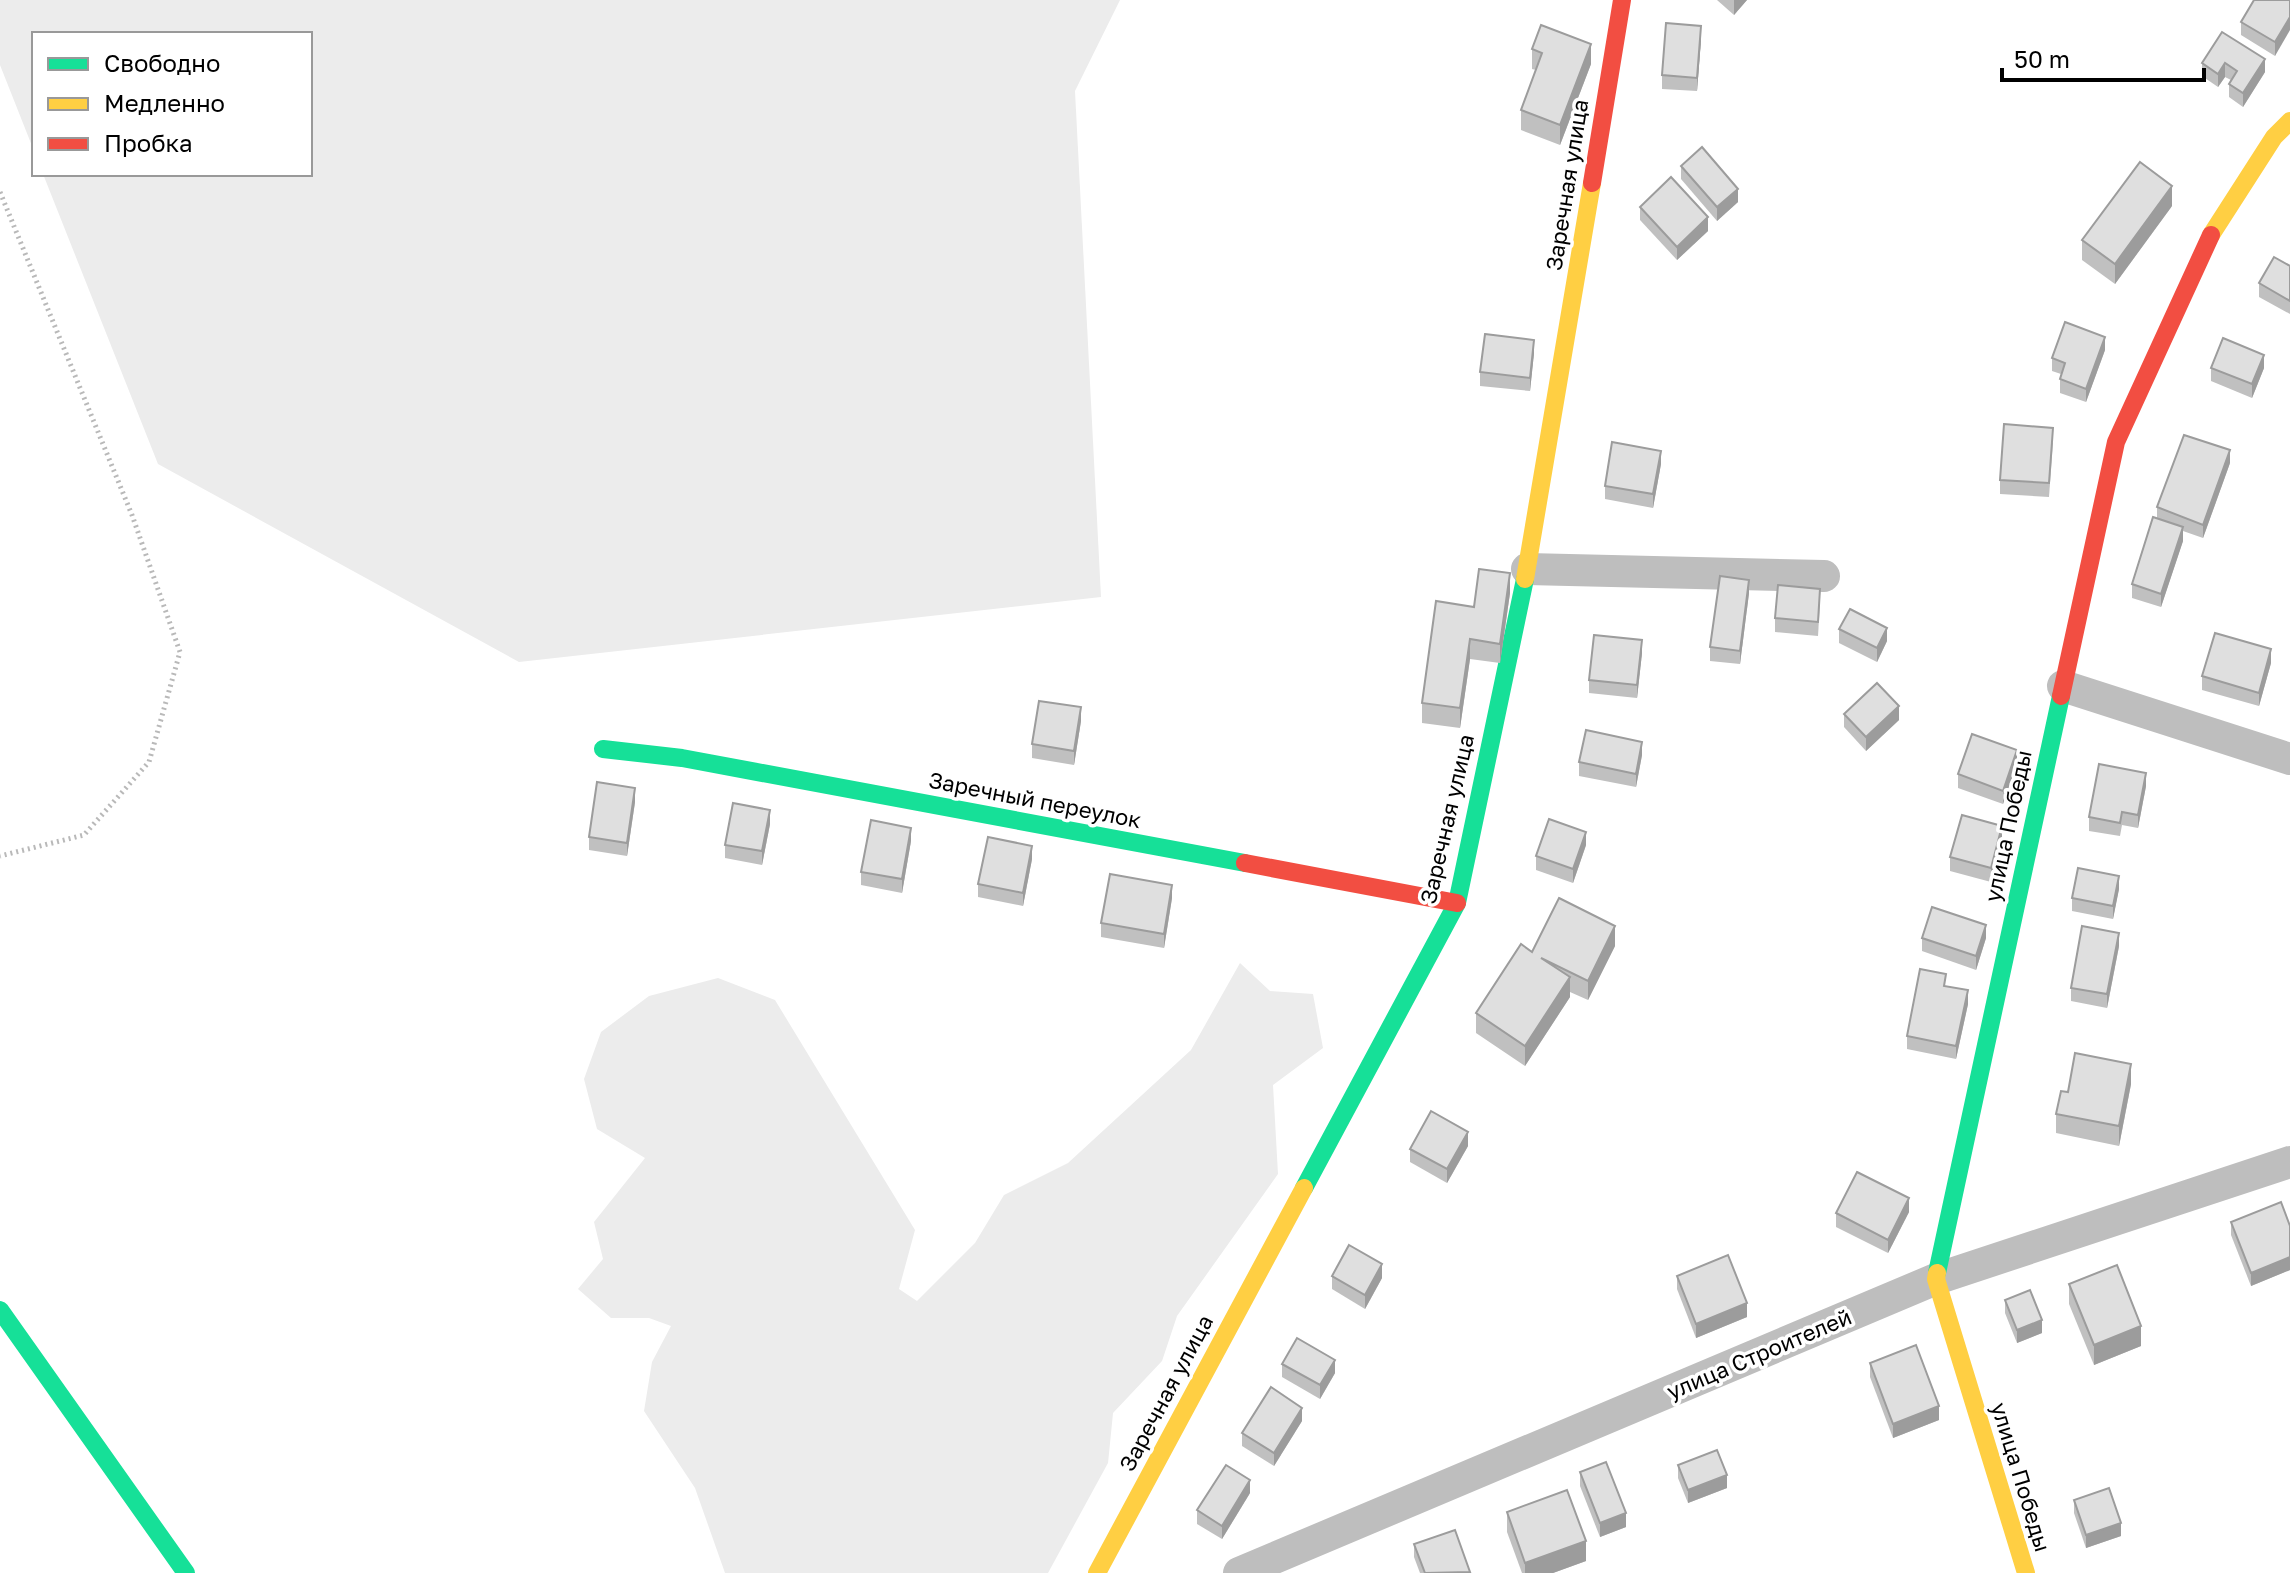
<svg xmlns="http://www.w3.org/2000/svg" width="2290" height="1573" font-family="'Golos Text',sans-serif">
<rect width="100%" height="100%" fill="#fff"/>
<!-- green -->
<g fill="#ececec">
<path d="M 0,0 L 1120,0 L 1075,91 L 1101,597 L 519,662 L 158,464 L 43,174 L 310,174 L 310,34 L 34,34 L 34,151 L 0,65 Z"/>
<path d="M 1240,963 L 1270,991 L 1313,994 L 1323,1048 L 1273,1085 L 1278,1174 L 1177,1316 L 1162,1361 L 1113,1413 L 1108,1463 L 1048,1573 L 725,1573 L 695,1488 L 644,1411 L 652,1362 L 671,1326 L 649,1318 L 611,1318 L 578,1289 L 603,1259 L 594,1222 L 645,1158 L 597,1129 L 584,1079 L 601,1032 L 649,996 L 718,978 L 775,1000 L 915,1230 L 899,1289 L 917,1301 L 975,1243 L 1004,1195 L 1068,1163 L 1191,1050 Z"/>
</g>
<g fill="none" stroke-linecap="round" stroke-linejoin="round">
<!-- path -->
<path stroke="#b9b9b9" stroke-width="5" stroke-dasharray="2 4" stroke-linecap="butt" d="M 0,192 L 132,515 L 180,652 L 149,762 L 84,835 L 0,856"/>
<!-- street -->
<g stroke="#bebebe" stroke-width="32">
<path d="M 1527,569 L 1824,576"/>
<path d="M 2063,686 L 2290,759"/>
<path d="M 1239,1573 L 1936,1279 L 2290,1162"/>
</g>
<!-- fast -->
<g stroke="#16e098" stroke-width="18">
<path d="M 603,749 L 682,758 L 1245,863"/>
<path d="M 1304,1188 L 1457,903 L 1525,579"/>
<path d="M 1937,1273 L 2061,696"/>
<path d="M 0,1310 L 186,1573"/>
</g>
<!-- slow -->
<g stroke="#ffcf43" stroke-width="18">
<path d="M 2211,235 L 2274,137 L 2290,121"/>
<path d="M 1525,579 L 1592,183"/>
<path d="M 1937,1273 L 1936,1279 L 2026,1573"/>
<path d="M 1097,1573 L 1304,1188"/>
</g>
<!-- jam -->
<g stroke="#f24e42" stroke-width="18">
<path d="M 1592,183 L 1622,0"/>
<path d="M 2061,696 L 2116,442 L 2211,235"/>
<path d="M 1245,863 L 1457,903"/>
</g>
</g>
<!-- wall -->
<g fill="#c0c0c0">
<path d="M 1717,0 L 1747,0 L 1734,15 Z"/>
<path d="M 2290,0 L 2275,56 L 2241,35 L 2241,22 Z"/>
<path d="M 2222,32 L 2265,72 L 2243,107 L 2229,97 L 2229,84 L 2231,80 L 2225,77 L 2218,87 L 2202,76 L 2202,63 Z"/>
<path d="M 1701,40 L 1697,91 L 1662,89 L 1662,75 Z"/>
<path d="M 1532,49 L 1591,64 L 1560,145 L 1521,130 L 1521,110 L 1536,70 L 1532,69 Z"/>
<path d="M 1681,166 L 1738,202 L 1717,221 L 1681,179 Z"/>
<path d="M 2172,206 L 2115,284 L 2082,260 L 2082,240 Z"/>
<path d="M 1640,207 L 1708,231 L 1677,260 L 1640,220 Z"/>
<path d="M 2290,266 L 2290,314 L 2259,297 L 2259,283 Z"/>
<path d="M 2105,350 L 2086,402 L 2060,393 L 2060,379 L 2061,374 L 2052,371 L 2052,358 Z"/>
<path d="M 1534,353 L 1530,391 L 1480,386 L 1480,372 Z"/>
<path d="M 2211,368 L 2264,368 L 2252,398 L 2211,381 Z"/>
<path d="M 2053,442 L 2049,497 L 2000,494 L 2000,480 Z"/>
<path d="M 2230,463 L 2203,538 L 2183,531 L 2183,541 L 2161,607 L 2132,598 L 2132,584 L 2157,519 L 2157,507 Z"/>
<path d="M 1661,464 L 1653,508 L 1605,499 L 1605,486 Z"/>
<path d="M 1510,593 L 1500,663 L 1470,659 L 1460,728 L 1422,723 L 1422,703 L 1474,607 Z"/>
<path d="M 1749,593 L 1740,664 L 1710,661 L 1710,647 Z"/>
<path d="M 1820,602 L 1818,636 L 1775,632 L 1775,618 Z"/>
<path d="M 1839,629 L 1887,641 L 1877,662 L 1839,643 Z"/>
<path d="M 1642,653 L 1637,698 L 1589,693 L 1589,680 Z"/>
<path d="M 2271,663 L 2259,706 L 2202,690 L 2202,676 Z"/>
<path d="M 1844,714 L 1899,720 L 1866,751 L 1844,727 Z"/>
<path d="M 1081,721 L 1074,765 L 1032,758 L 1032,744 Z"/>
<path d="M 1642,755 L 1636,787 L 1579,776 L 1579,762 Z"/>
<path d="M 2017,763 L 2003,804 L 1958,788 L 1958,774 Z"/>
<path d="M 2146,786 L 2138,828 L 2122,825 L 2120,836 L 2089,831 L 2089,817 Z"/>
<path d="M 635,802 L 627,856 L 589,850 L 589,837 Z"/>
<path d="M 770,824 L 762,865 L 725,858 L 725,845 Z"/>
<path d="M 2002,840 L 1991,882 L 1950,871 L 1950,857 Z"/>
<path d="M 911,841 L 902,893 L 861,885 L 861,872 Z"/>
<path d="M 1586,845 L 1573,883 L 1536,870 L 1536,856 Z"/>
<path d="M 1032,859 L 1023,906 L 978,897 L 978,884 Z"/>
<path d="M 2119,889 L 2113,919 L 2072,911 L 2072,898 Z"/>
<path d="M 1172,898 L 1164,948 L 1101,937 L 1101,923 Z"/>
<path d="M 1922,938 L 1986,938 L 1976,970 L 1922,951 Z"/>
<path d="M 1615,946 L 1588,1000 L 1570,992 L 1570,997 L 1525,1066 L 1476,1033 L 1476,1013 L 1532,952 Z"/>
<path d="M 2119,946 L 2107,1008 L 2071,1001 L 2071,988 Z"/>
<path d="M 1946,986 L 1968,1004 L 1956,1059 L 1907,1049 L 1907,1036 Z"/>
<path d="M 2131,1084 L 2119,1146 L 2056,1133 L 2056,1114 L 2068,1092 Z"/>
<path d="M 1468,1146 L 1447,1183 L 1410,1162 L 1410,1149 Z"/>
<path d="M 1909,1212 L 1888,1253 L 1836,1227 L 1836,1213 Z"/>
<path d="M 2231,1222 L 2290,1226 L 2290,1270 L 2251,1286 L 2231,1235 Z"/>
<path d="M 1332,1276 L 1382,1278 L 1365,1309 L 1332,1289 Z"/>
<path d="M 1677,1276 L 1747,1317 L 1696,1338 L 1677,1289 Z"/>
<path d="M 2069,1284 L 2141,1346 L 2094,1365 L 2069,1304 Z"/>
<path d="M 2005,1300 L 2042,1333 L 2017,1343 L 2005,1313 Z"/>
<path d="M 1870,1363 L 1939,1420 L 1893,1438 L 1870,1377 Z"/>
<path d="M 1282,1364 L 1335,1373 L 1320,1399 L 1282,1377 Z"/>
<path d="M 1302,1421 L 1274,1466 L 1242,1446 L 1242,1433 Z"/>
<path d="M 1678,1465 L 1727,1488 L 1688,1503 L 1678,1478 Z"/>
<path d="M 1580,1472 L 1626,1527 L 1600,1537 L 1580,1486 Z"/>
<path d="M 1250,1493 L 1222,1539 L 1197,1524 L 1197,1510 Z"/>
<path d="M 2074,1500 L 2121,1536 L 2086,1548 L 2074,1513 Z"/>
<path d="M 1507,1512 L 1586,1561 L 1553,1573 L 1522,1573 L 1507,1532 Z"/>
<path d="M 1414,1544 L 1470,1573 L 1420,1573 L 1414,1557 Z"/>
</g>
<!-- shaded-wall -->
<g fill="#9c9c9c">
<path d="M 1734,0 L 1747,0 L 1734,15 Z"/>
<path d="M 2290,17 L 2290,30 L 2275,56 L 2275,42 Z"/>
<path d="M 1701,26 L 1701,40 L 1697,91 L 1697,78 Z"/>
<path d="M 1591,44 L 1591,64 L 1560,145 L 1560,125 Z"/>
<path d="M 2265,59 L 2265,72 L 2243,107 L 2243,93 Z"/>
<path d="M 2225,63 L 2225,77 L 2218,87 L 2218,74 Z"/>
<path d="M 2172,186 L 2172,206 L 2115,284 L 2115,264 Z"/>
<path d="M 1738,189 L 1738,202 L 1717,221 L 1717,207 Z"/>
<path d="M 1708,217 L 1708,231 L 1677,260 L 1677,247 Z"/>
<path d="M 2105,337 L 2105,350 L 2086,402 L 2086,389 Z"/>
<path d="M 1534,340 L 1534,353 L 1530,391 L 1530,378 Z"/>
<path d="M 2264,355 L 2264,368 L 2252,398 L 2252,384 Z"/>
<path d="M 2230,450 L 2230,463 L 2203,538 L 2203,525 Z"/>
<path d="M 1661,451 L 1661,464 L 1653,508 L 1653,494 Z"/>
<path d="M 2183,527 L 2183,541 L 2161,607 L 2161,594 Z"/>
<path d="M 1510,573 L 1510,593 L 1500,663 L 1500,644 Z"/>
<path d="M 1749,580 L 1749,593 L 1740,664 L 1740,651 Z"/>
<path d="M 1887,628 L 1887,641 L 1877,662 L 1877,648 Z"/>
<path d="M 1470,639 L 1470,659 L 1460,728 L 1460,708 Z"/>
<path d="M 1642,640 L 1642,653 L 1637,698 L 1637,685 Z"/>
<path d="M 2271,649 L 2271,663 L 2259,706 L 2259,693 Z"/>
<path d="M 1899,706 L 1899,720 L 1866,751 L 1866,737 Z"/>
<path d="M 1081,707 L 1081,721 L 1074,765 L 1074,751 Z"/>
<path d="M 1642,742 L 1642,755 L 1636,787 L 1636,774 Z"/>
<path d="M 2017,750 L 2017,763 L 2003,804 L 2003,791 Z"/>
<path d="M 2146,773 L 2146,786 L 2138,828 L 2138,815 Z"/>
<path d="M 635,788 L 635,802 L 627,856 L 627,843 Z"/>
<path d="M 770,810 L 770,824 L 762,865 L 762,851 Z"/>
<path d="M 2002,826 L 2002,840 L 1991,882 L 1991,868 Z"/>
<path d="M 911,828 L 911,841 L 902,893 L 902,879 Z"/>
<path d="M 1586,832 L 1586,845 L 1573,883 L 1573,869 Z"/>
<path d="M 1032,846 L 1032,859 L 1023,906 L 1023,893 Z"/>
<path d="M 2119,876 L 2119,889 L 2113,919 L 2113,906 Z"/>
<path d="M 1172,885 L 1172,898 L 1164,948 L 1164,934 Z"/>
<path d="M 1986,925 L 1986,938 L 1976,970 L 1976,956 Z"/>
<path d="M 1615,926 L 1615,946 L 1588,1000 L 1588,981 Z"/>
<path d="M 2119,933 L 2119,946 L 2107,1008 L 2107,994 Z"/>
<path d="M 1570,977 L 1570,997 L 1525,1066 L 1525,1046 Z"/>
<path d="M 1968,990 L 1968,1004 L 1956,1059 L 1956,1046 Z"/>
<path d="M 2131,1064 L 2131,1084 L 2119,1146 L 2119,1126 Z"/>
<path d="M 1468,1132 L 1468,1146 L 1447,1183 L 1447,1169 Z"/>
<path d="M 1909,1198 L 1909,1212 L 1888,1253 L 1888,1240 Z"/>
<path d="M 2290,1257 L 2290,1270 L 2251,1286 L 2251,1273 Z"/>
<path d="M 1382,1264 L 1382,1278 L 1365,1309 L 1365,1295 Z"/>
<path d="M 1747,1303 L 1747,1317 L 1696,1338 L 1696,1324 Z"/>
<path d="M 2042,1320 L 2042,1333 L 2017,1343 L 2017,1330 Z"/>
<path d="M 2141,1326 L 2141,1346 L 2094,1365 L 2094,1345 Z"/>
<path d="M 1335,1360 L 1335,1373 L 1320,1399 L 1320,1385 Z"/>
<path d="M 1939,1406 L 1939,1420 L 1893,1438 L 1893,1424 Z"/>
<path d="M 1302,1408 L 1302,1421 L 1274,1466 L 1274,1453 Z"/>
<path d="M 1727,1475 L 1727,1488 L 1688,1503 L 1688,1490 Z"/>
<path d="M 1250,1480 L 1250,1493 L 1222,1539 L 1222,1526 Z"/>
<path d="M 1626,1513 L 1626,1527 L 1600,1537 L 1600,1523 Z"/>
<path d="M 2121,1523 L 2121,1536 L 2086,1548 L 2086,1535 Z"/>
<path d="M 1586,1541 L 1586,1561 L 1553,1573 L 1525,1573 L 1525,1563 Z"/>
</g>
<!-- building -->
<g fill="#dfdfdf" stroke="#9c9c9c" stroke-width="2">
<path d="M 2254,0 L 2290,0 L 2290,17 L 2275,42 L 2241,22 Z"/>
<path d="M 1666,23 L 1701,26 L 1697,78 L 1662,75 Z"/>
<path d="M 1541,25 L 1591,44 L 1560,125 L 1521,110 L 1542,53 L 1532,49 Z"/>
<path d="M 2222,32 L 2265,59 L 2243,93 L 2229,84 L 2237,71 L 2225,63 L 2218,74 L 2202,63 Z"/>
<path d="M 1702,147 L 1738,189 L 1717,207 L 1681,166 Z"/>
<path d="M 2140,162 L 2172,186 L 2115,264 L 2082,240 Z"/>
<path d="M 1671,177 L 1708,217 L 1677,247 L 1640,207 Z"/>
<path d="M 2274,257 L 2290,266 L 2290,301 L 2259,283 Z"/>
<path d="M 2065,322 L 2105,337 L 2086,389 L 2060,379 L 2065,363 L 2052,358 Z"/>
<path d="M 1485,334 L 1534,340 L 1530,378 L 1480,372 Z"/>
<path d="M 2223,338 L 2264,355 L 2252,384 L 2211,368 Z"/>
<path d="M 2004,424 L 2053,428 L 2049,483 L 2000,480 Z"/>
<path d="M 2184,435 L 2230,450 L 2203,525 L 2157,507 Z"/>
<path d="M 1612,442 L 1661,451 L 1653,494 L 1605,486 Z"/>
<path d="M 2153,517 L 2183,527 L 2161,594 L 2132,584 Z"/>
<path d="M 1479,569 L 1510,573 L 1500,644 L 1470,639 L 1460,708 L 1422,703 L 1436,601 L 1474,607 Z"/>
<path d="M 1720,576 L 1749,580 L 1740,651 L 1710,647 Z"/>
<path d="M 1778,585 L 1820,589 L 1818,622 L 1775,618 Z"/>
<path d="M 1850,609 L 1887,628 L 1877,648 L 1839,629 Z"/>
<path d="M 2215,633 L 2271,649 L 2259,693 L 2202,676 Z"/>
<path d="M 1594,635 L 1642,640 L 1637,685 L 1589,680 Z"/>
<path d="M 1877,683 L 1899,706 L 1866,737 L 1844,714 Z"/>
<path d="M 1039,701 L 1081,707 L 1074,751 L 1032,744 Z"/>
<path d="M 1586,730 L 1642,742 L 1636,774 L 1579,762 Z"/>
<path d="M 1972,734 L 2017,750 L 2003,791 L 1958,774 Z"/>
<path d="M 2099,764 L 2146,773 L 2138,815 L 2122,812 L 2120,823 L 2089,817 Z"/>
<path d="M 597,782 L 635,788 L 627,843 L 589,837 Z"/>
<path d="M 733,803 L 770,810 L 762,851 L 725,845 Z"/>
<path d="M 1962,815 L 2002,826 L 1991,868 L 1950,857 Z"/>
<path d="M 1549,819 L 1586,832 L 1573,869 L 1536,856 Z"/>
<path d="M 871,820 L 911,828 L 902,879 L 861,872 Z"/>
<path d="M 988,837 L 1032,846 L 1023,893 L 978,884 Z"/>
<path d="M 2078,868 L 2119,876 L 2113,906 L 2072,898 Z"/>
<path d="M 1110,874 L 1172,885 L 1164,934 L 1101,923 Z"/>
<path d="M 1559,898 L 1615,926 L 1588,981 L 1541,958 L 1570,977 L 1525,1046 L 1476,1013 L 1521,944 L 1532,952 Z"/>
<path d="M 1932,907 L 1986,925 L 1976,956 L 1922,938 Z"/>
<path d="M 2082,926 L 2119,933 L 2107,994 L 2071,988 Z"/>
<path d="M 1920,969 L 1946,974 L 1944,986 L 1968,990 L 1956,1046 L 1907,1036 Z"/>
<path d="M 2075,1053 L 2131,1064 L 2119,1126 L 2056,1114 L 2061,1091 L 2068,1092 Z"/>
<path d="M 1431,1111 L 1468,1132 L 1447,1169 L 1410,1149 Z"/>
<path d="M 1857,1172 L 1909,1198 L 1888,1240 L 1836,1213 Z"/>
<path d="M 2281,1202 L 2290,1226 L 2290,1257 L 2251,1273 L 2231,1222 Z"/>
<path d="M 1349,1245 L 1382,1264 L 1365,1295 L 1332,1276 Z"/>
<path d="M 1728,1255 L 1747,1303 L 1696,1324 L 1677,1276 Z"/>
<path d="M 2117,1265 L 2141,1326 L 2094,1345 L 2069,1284 Z"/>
<path d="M 2030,1290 L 2042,1320 L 2017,1330 L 2005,1300 Z"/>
<path d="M 1297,1338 L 1335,1360 L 1320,1385 L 1282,1364 Z"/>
<path d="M 1916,1345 L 1939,1406 L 1893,1424 L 1870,1363 Z"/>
<path d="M 1271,1387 L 1302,1408 L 1274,1453 L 1242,1433 Z"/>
<path d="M 1717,1450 L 1727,1475 L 1688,1490 L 1678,1465 Z"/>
<path d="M 1606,1462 L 1626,1513 L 1600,1523 L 1580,1472 Z"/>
<path d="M 1226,1465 L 1250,1480 L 1222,1526 L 1197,1510 Z"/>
<path d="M 2109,1488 L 2121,1523 L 2086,1535 L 2074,1500 Z"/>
<path d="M 1567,1490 L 1586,1541 L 1525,1563 L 1507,1512 Z"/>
<path d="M 1455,1530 L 1470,1572 L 1425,1573 L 1414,1544 Z"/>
</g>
<g text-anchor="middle" stroke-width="7" stroke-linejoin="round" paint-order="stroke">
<!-- street labels -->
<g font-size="22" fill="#000" stroke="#fff">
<text transform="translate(1567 185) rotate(-81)" y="8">Заречная улица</text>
<text transform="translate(1035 800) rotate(11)" y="8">Заречный переулок</text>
<text transform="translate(1447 819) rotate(-77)" y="8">Заречная улица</text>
<text transform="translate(2008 826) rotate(-78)" y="8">улица Победы</text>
<text transform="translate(1759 1354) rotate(-23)" y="8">улица Строителей</text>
<text transform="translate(1166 1393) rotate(-62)" y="8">Заречная улица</text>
<text transform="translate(2021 1477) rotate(73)" y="8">улица Победы</text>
</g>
</g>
<!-- legend -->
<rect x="32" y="32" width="280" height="144" fill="#ffffff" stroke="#999999" stroke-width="2"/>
<rect x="48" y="58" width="40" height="12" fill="#16e098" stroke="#999999" stroke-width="2"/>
<text x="104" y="72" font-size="24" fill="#000000">Свободно</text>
<rect x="48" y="98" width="40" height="12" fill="#ffcf43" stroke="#999999" stroke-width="2"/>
<text x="104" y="112" font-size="24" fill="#000000">Медленно</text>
<rect x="48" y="138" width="40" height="12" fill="#f24e42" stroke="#999999" stroke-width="2"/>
<text x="104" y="152" font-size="24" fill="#000000">Пробка</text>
<!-- scale -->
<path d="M2002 68v12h202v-12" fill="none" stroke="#000000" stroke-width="4"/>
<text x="2014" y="68" font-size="24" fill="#000000" stroke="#ffffff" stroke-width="6" paint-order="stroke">50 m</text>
</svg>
